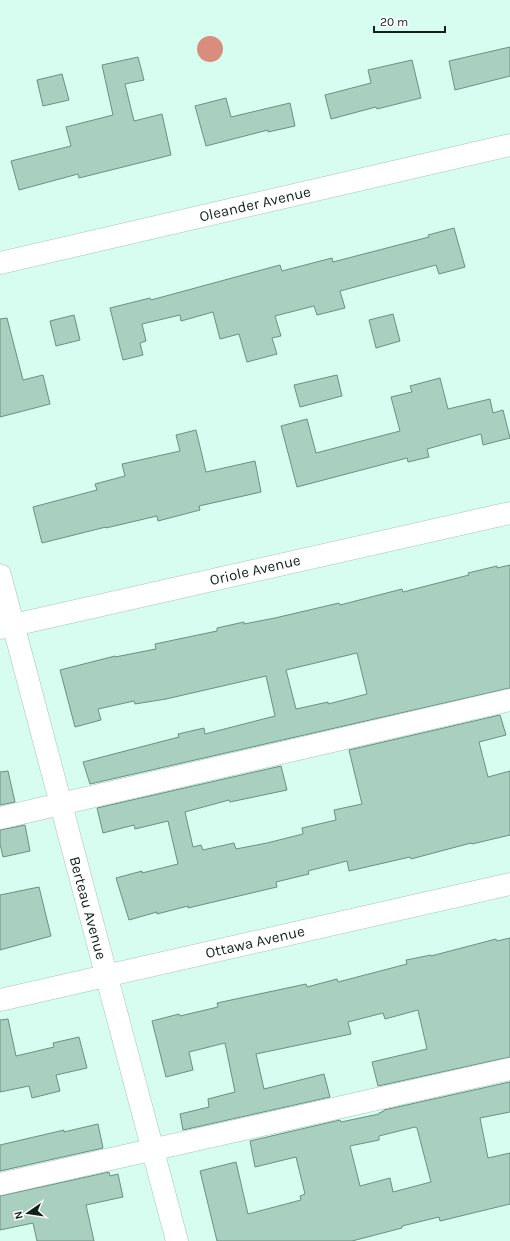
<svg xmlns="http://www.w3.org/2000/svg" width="510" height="1241" font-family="Karla,sans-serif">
<rect width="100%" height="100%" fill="#d6fdef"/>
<!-- water -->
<circle fill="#d98d7c" cx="210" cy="49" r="13"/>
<!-- building -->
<g fill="#a9cfc1" stroke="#6c8f83" fill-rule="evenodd">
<path d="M 510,47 L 510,76 L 455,90 L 449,61 Z"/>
<path d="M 138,57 L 144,80 L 125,84 L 134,121 L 162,114 L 171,155 L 79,178 L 78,174 L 19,190 L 11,161 L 71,146 L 66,127 L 113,115 L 102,65 Z"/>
<path d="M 412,60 L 421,98 L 377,109 L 376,107 L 331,119 L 325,95 L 371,83 L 368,70 Z"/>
<path d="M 62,74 L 69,100 L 43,106 L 37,80 Z"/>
<path d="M 226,98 L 231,117 L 290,103 L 295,126 L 268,132 L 268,130 L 206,146 L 195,106 Z"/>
<path d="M 454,228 L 465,267 L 439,274 L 436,265 L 340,291 L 345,308 L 317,315 L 314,306 L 275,316 L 281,336 L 272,338 L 277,354 L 247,362 L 239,334 L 220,339 L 213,312 L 181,321 L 180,315 L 142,324 L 146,341 L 140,343 L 143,355 L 123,360 L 110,308 L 150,298 L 151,300 L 280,265 L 282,271 L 332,258 L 333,262 L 429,237 L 428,235 Z"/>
<path d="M 393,314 L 400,341 L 376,348 L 369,320 Z"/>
<path d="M 74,315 L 80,340 L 56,346 L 50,321 Z"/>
<path d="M 7,318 L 23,380 L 43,375 L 50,404 L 0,417 L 0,319 Z"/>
<path d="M 337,375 L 342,396 L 300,407 L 294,385 Z"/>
<path d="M 440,378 L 448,409 L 490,399 L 493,413 L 503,410 L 510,438 L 483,445 L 481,434 L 427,449 L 429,457 L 408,462 L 407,458 L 297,487 L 281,426 L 307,419 L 316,453 L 400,431 L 391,397 L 412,392 L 410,386 Z"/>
<path d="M 196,430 L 206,472 L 255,461 L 261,492 L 199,506 L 200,510 L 158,521 L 157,516 L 106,528 L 106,527 L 42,543 L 33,507 L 97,490 L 95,484 L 125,476 L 122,464 L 180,451 L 176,435 Z"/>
<path d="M 510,565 L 510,688 L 90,784 L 83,762 L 179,737 L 178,734 L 204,728 L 205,734 L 275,716 L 266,676 L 166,699 L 135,704 L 134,701 L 98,709 L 101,720 L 75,727 L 60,670 L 115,656 L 115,657 L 156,649 L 155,644 L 217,631 L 217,628 L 244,622 L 244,624 L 275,618 L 339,603 L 340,605 L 402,589 L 403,592 L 469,575 L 468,573 L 497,566 L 497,568 ZM 357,653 L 367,694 L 328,704 L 328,702 L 296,709 L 286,670 Z"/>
<path d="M 500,715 L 506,735 L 479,742 L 488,777 L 510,771 L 510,835 L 472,844 L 471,843 L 411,859 L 410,857 L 349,871 L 347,861 L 308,871 L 309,874 L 276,882 L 277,887 L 188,908 L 188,906 L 157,914 L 157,912 L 129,920 L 116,878 L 142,871 L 142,873 L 178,864 L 168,821 L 135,829 L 134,825 L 103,833 L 97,808 L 281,766 L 287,790 L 230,802 L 229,800 L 185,812 L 193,847 L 201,845 L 203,850 L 234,843 L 236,849 L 267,843 L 303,834 L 302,828 L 336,820 L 334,810 L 362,804 L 349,750 Z"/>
<path d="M 8,771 L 15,802 L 0,805 L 0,772 Z"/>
<path d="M 25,825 L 30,851 L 3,857 L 0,844 L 0,830 Z"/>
<path d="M 39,887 L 51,936 L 0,950 L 0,895 Z"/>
<path d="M 510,938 L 510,1057 L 378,1086 L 372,1062 L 427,1049 L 418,1010 L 385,1019 L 383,1013 L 348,1022 L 351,1034 L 256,1054 L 264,1089 L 324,1074 L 330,1097 L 183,1130 L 180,1114 L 209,1107 L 208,1099 L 235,1092 L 225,1043 L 189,1052 L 193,1070 L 166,1077 L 152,1021 L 179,1014 L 180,1016 L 218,1007 L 217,1003 L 306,984 L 307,987 L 337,979 L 338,982 L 407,964 L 406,960 L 431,955 L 431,956 L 496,939 L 497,941 Z"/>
<path d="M 8,1019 L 16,1056 L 54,1047 L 53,1043 L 79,1037 L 87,1068 L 56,1075 L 60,1091 L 32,1098 L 29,1086 L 0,1092 L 0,1020 Z"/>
<path d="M 510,1082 L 510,1112 L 480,1118 L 488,1158 L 510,1153 L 510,1204 L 440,1221 L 439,1217 L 402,1226 L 402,1228 L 352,1241 L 217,1241 L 200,1171 L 236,1162 L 248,1214 L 301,1200 L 300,1196 L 305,1194 L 296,1157 L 255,1167 L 250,1141 L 340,1120 L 341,1122 L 379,1114 L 379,1113 L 384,1111 L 384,1110 ZM 415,1127 L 417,1128 L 431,1182 L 393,1192 L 390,1178 L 360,1186 L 350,1146 L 379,1140 L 379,1136 Z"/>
<path d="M 98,1124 L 103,1148 L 0,1171 L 0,1145 L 64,1130 L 64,1132 Z"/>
<path d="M 109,1172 L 110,1176 L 118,1174 L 123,1197 L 86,1205 L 94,1241 L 37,1241 L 33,1223 L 0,1230 L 0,1196 Z"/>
</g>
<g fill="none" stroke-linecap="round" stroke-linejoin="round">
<defs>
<g id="minor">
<path d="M 0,263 L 510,145"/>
<path d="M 0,575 L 177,1241"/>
<path d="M 0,628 L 510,513"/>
<path d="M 0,818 L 510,700"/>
<path d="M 0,1000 L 510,884"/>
<path d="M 0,1184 L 510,1069"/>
</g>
</defs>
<!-- minor casing -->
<use href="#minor" stroke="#a1c6b9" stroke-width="23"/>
<!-- minor -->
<use href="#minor" stroke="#fff" stroke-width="22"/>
</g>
<g text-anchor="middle" stroke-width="4" stroke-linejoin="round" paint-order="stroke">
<!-- street labels -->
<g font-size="15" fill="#13211c" stroke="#fff">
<text transform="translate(255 204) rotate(-13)" y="5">Oleander Avenue</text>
<text transform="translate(255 570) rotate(-13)" y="5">Oriole Avenue</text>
<text transform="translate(88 908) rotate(75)" y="5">Berteau Avenue</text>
<text transform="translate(255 942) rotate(-13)" y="5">Ottawa Avenue</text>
</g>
</g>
<!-- north arrow -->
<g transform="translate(28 1213) rotate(257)" stroke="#ffffff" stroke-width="3" paint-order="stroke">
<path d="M0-3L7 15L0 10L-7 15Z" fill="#13211c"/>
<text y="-6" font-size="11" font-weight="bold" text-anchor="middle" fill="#13211c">N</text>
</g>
<!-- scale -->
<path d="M374 26v6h71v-6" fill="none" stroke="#13211c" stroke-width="2"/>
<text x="380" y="26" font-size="12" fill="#13211c" stroke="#ffffff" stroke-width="3" paint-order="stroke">20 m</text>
</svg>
